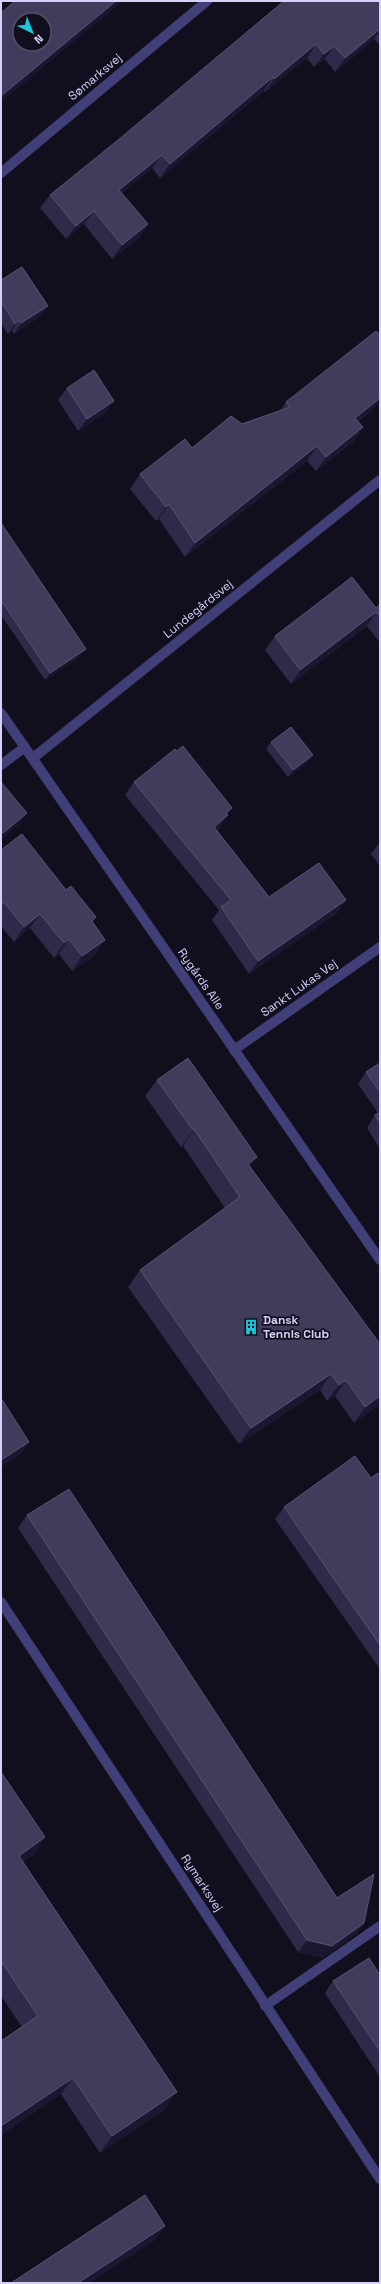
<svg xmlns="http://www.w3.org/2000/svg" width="381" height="2284" font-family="'Space Grotesk',sans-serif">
<rect width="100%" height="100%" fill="#110f1e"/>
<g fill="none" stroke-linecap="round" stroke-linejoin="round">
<!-- minor -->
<g stroke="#413f77" stroke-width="10">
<path d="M 1,173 L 207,1"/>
<path d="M 1,713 L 380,1260"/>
<path d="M 33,758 L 380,480"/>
<path d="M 1,765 L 25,747"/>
<path d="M 234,1050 L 380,947"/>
<path d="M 1,1602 L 380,2179"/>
<path d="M 265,2006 L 380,1926"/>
</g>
</g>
<!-- wall -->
<g fill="#2f2a49">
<path d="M 380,1 L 380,46 L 374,39 L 335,72 L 325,59 L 314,67 L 307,58 L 265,92 L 264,91 L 160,178 L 152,168 L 122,193 L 148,224 L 139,238 L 112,259 L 84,224 L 66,239 L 40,208 L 50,195 Z"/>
<path d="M 1,280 L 48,306 L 40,316 L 14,334 L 12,331 L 8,334 L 1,324 Z"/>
<path d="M 380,335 L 380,400 L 378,402 L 371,411 L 358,422 L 363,427 L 353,442 L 316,471 L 307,461 L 185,557 L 159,519 L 156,521 L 130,489 L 140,474 L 192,448 L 242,424 L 280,411 L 286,402 Z"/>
<path d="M 67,388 L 106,413 L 78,431 L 58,400 Z"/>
<path d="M 1,523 L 80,656 L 45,680 L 1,615 Z"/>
<path d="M 380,604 L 380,643 L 367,626 L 291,684 L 265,650 L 275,636 L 376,608 Z"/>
<path d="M 271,742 L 308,762 L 288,777 L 266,749 Z"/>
<path d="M 134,782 L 227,814 L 219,828 L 216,831 L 269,897 L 346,900 L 337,913 L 249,974 L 212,920 L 219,910 L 125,795 Z"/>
<path d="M 380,842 L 380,866 L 371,854 Z"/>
<path d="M 1,850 L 66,890 L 93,922 L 95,955 L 72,971 L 59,954 L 54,958 L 30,928 L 14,942 L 1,926 Z"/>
<path d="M 380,1063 L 380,1149 L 367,1128 L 375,1115 L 378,1113 L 358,1084 L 366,1072 Z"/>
<path d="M 157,1080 L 257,1157 L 250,1167 L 380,1404 L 354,1423 L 335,1396 L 327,1401 L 320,1390 L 239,1444 L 128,1287 L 140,1270 L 225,1208 L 183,1146 L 181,1147 L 145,1096 Z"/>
<path d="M 380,1476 L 380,1669 L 275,1519 L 284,1507 Z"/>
<path d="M 27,1515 L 337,1898 L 364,1923 L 355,1935 L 323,1958 L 298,1952 L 18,1528 Z"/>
<path d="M 1,1772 L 45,1837 L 34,1854 L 23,1862 L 165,2109 L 100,2153 L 61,2094 L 1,2135 L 1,2041 L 22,2027 L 1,1996 Z"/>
<path d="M 380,1975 L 380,2077 L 325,1993 L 333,1981 Z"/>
</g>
<!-- shaded-wall -->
<g fill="#1c1730">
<path d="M 116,1 L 123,1 L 1,102 L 1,96 Z"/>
<path d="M 380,29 L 380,31 L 374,39 L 335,72 L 345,58 Z"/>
<path d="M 316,44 L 307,58 L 265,92 L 274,79 Z"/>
<path d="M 334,46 L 325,59 L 314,67 L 324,54 Z"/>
<path d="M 273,77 L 264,91 L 160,178 L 170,164 Z"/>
<path d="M 162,155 L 152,168 L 110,203 L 119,190 Z"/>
<path d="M 94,211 L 84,224 L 66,239 L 76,226 Z"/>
<path d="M 148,224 L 139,238 L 112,259 L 122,245 Z"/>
<path d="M 48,306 L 40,316 L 14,334 L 21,323 Z"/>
<path d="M 19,320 L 12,331 L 8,334 L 15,324 Z"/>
<path d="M 380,394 L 380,400 L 378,402 L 371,411 L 345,432 L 355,418 Z"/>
<path d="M 114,401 L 106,413 L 78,431 L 87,419 Z"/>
<path d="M 363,427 L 353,442 L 316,471 L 326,457 Z"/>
<path d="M 317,446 L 307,461 L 185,557 L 195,543 Z"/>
<path d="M 169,504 L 159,519 L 156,521 L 166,507 Z"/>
<path d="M 376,612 L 367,626 L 291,684 L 300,670 Z"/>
<path d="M 86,649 L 80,656 L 45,680 L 50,673 Z"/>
<path d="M 313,755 L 308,762 L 288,777 L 293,770 Z"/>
<path d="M 232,808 L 225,818 L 228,815 L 219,828 L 204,840 L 214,827 L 226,813 Z"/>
<path d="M 27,813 L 18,825 L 1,840 L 1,835 L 3,833 Z"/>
<path d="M 346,900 L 337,913 L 249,974 L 258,961 Z"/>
<path d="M 40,914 L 30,928 L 14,942 L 24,927 Z"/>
<path d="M 69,939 L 59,954 L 54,958 L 64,943 Z"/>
<path d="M 105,940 L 95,955 L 72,971 L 82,956 Z"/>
<path d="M 194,1129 L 183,1146 L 181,1147 L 193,1130 Z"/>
<path d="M 257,1157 L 246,1173 L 248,1164 Z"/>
<path d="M 331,1374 L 320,1390 L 239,1444 L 251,1428 Z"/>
<path d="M 346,1380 L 335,1396 L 327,1401 L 339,1385 Z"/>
<path d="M 380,1396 L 380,1404 L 354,1423 L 365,1407 Z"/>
<path d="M 29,1442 L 21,1454 L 1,1467 L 1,1460 Z"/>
<path d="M 45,1837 L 34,1854 L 7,1873 L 19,1856 Z"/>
<path d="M 364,1923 L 355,1935 L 323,1958 L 298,1952 L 307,1940 Z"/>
<path d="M 73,2078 L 61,2094 L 1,2135 L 1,2126 Z"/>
<path d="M 177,2092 L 165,2109 L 100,2153 L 112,2136 Z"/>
<path d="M 165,2226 L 154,2241 L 90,2283 L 78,2283 Z"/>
</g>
<!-- building -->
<g fill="#413c5c" stroke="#585375" fill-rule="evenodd">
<path d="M 15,1 L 31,1 L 32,2 L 33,1 L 116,1 L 1,96 L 1,13 ZM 20,20 L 44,20 L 44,44 L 20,44 Z"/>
<path d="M 284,1 L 380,1 L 380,29 L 345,58 L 334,46 L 324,54 L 316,44 L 274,79 L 273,77 L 170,164 L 162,155 L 119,190 L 148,224 L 122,245 L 94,211 L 76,226 L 50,195 L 118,140 Z"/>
<path d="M 22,267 L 48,306 L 21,323 L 19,320 L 15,324 L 1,301 L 1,280 Z"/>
<path d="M 376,331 L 380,335 L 380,398 L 355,418 L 363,427 L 326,457 L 317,446 L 195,543 L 169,504 L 166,507 L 140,474 L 185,439 L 192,448 L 231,416 L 242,424 L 290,407 L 286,402 Z"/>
<path d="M 94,370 L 114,401 L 87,419 L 67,388 Z"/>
<path d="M 1,523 L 86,649 L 50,673 L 1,600 Z"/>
<path d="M 352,577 L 376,608 L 380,604 L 380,616 L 376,612 L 300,670 L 275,636 Z"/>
<path d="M 291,727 L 313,755 L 293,770 L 271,742 Z"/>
<path d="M 183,746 L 232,808 L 226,813 L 228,815 L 214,827 L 269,897 L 319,863 L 346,900 L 258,961 L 221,907 L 231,900 L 134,782 L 175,749 L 177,751 Z"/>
<path d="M 1,782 L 27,813 L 3,833 L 1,832 Z"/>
<path d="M 22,834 L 66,890 L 71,886 L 96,917 L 92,921 L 105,940 L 82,956 L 69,939 L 64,943 L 40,914 L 24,927 L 4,902 L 1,905 L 1,850 Z"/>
<path d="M 188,1058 L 257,1157 L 248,1164 L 380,1344 L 380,1396 L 365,1407 L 346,1380 L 339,1385 L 331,1374 L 251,1428 L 140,1270 L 240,1197 L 194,1129 L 193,1130 L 157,1080 Z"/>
<path d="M 380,1063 L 380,1092 L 366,1072 Z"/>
<path d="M 380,1112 L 380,1123 L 375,1115 Z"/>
<path d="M 1,1398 L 29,1442 L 1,1460 Z"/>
<path d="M 355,1456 L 371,1478 L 378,1473 L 380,1476 L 380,1645 L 284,1507 Z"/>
<path d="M 69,1489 L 337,1898 L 374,1874 L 364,1923 L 332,1946 L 307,1940 L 27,1515 Z"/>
<path d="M 1,1772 L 45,1837 L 19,1856 L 177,2092 L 112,2136 L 73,2078 L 1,2126 L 1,2041 L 38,2016 L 1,1961 Z"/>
<path d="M 369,1958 L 380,1975 L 380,2051 L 333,1981 Z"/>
<path d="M 145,2195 L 165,2226 L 78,2283 L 11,2283 Z"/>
</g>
<!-- icons -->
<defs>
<symbol id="building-bare" viewBox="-9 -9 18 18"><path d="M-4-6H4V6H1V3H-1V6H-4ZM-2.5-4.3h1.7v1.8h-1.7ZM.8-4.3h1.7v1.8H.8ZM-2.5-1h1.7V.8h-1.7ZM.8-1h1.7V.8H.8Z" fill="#1acadc" stroke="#110f1e" stroke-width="2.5" paint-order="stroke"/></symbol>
</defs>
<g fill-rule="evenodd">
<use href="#building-bare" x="240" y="1316" width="22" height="22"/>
</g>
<g text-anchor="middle" stroke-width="3.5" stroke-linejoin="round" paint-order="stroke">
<!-- street labels -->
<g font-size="12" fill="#d5d1f9" stroke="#110f1e">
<text transform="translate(95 77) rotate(-40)" y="4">Sømarksvej</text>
<text transform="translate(198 609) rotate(-39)" y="4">Lundegårdsvej</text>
<text transform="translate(201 979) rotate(55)" y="4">Rygårds Alle</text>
<text transform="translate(299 988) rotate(-35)" y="4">Sankt Lukas Vej</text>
<text transform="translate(202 1883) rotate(57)" y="4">Rymarksvej</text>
</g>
<!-- poi labels -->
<g font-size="12" font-weight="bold" fill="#d5d1f9" stroke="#110f1e" text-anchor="start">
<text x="263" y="1324">Dansk<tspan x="263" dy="14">Tennis Club</tspan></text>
</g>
</g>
<!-- border -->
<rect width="381" height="2284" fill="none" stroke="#d5d1f9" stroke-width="4"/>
<!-- north arrow -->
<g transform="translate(32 32) rotate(137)"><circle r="19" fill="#110f1e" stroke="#5f5d76"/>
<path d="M0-3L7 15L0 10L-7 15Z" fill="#1acadc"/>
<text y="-6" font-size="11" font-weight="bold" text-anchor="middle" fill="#d5d1f9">N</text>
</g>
</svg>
